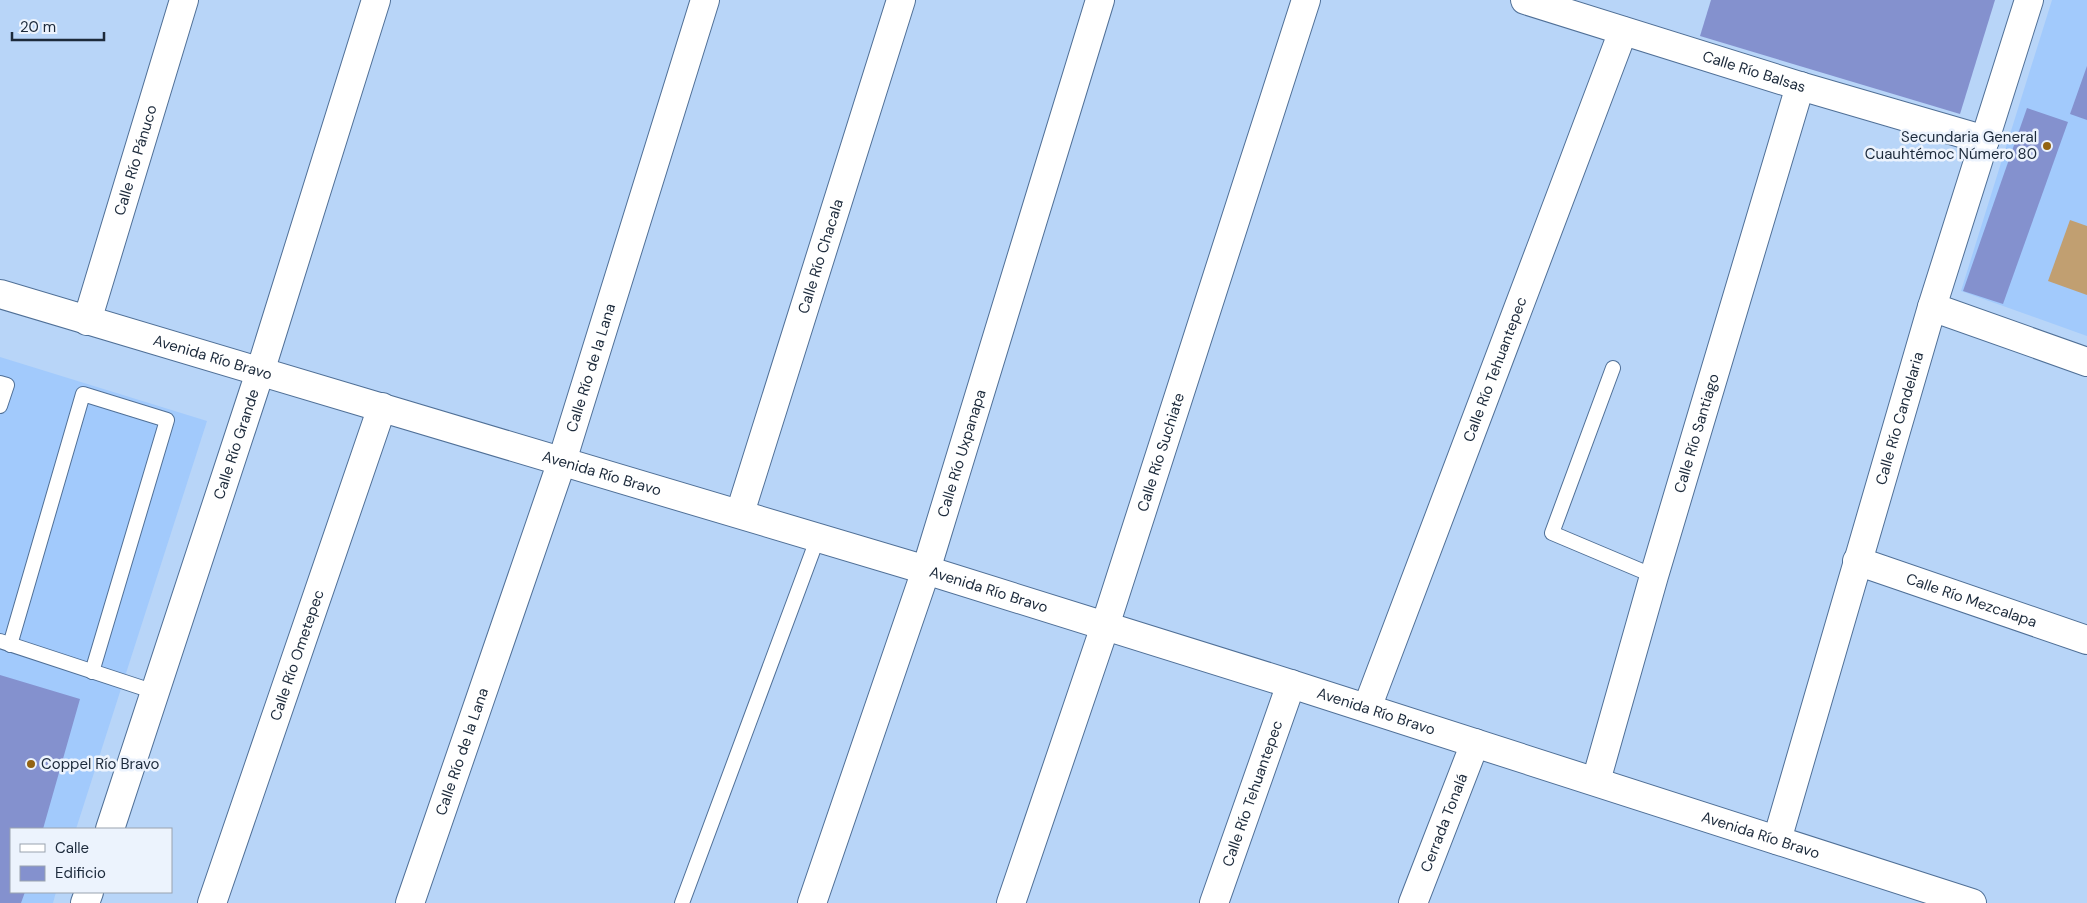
<svg xmlns="http://www.w3.org/2000/svg" width="2087" height="903" font-family="'DM Sans',sans-serif">
<rect width="100%" height="100%" fill="#b8d5f8"/>
<!-- built -->
<g fill="#a2cafc">
<path d="M 2052,0 L 2087,0 L 2087,336 L 1961,291 Z"/>
<path d="M 0,357 L 207,421 L 76,829 L 11,829 L 11,892 L 56,892 L 53,903 L 0,903 Z"/>
</g>
<!-- green -->
<path fill="#c19f71" d="M 2070,220 L 2087,226 L 2087,295 L 2048,281 Z"/>
<!-- building -->
<g fill="#8491ce">
<path d="M 1711,0 L 1995,0 L 1960,114 L 1700,36 Z"/>
<path d="M 2087,66 L 2087,120 L 2070,114 Z"/>
<path d="M 2027,108 L 2068,122 L 2003,304 L 1963,291 Z"/>
<path d="M 0,675 L 80,699 L 43,829 L 11,829 L 11,892 L 25,892 L 21,903 L 0,903 Z"/>
</g>
<g fill="none" stroke-linecap="round" stroke-linejoin="round">
<defs>
<g id="lane">
<path d="M 1613,368 L 1552,533 L 1654,576"/>
<path d="M 0,383 L 7,385 L 0,406"/>
<path d="M 0,641 L 155,692"/>
<path d="M 10,645 L 83,394 L 167,420 L 92,672"/>
<path d="M 682,903 L 818,537"/>
</g>
<g id="street">
<path d="M 1932,307 L 2087,362"/>
<path id="s1" d="M 87,321 L 184,0"/>
<path id="s2" d="M 740,513 L 901,0"/>
<path id="s3" d="M 1857,561 L 2087,640"/>
<path id="s4" d="M 1367,708 L 1623,31"/>
<path id="s5" d="M 1596,781 L 1654,576 L 1800,86"/>
<path id="s6" d="M 110,829 L 260,372 L 376,0"/>
<path d="M 85,903 L 89,892"/>
<path id="s7" d="M 212,903 L 382,407"/>
<path id="s8" d="M 410,903 L 562,461 L 705,0"/>
<path id="s9" d="M 812,903 L 926,570 L 1100,0"/>
<path id="s10" d="M 1011,903 L 1105,626 L 1306,0"/>
<path id="s11" d="M 1214,903 L 1291,684"/>
<path id="s12" d="M 1413,903 L 1475,743"/>
</g>
<g id="secondary">
<path id="s13" d="M 1525,0 L 1800,86 L 1985,140"/>
<path id="s14" d="M 0,294 L 926,570 L 1291,684 L 1972,903"/>
<path id="s15" d="M 1777,840 L 1932,307 L 2029,0"/>
</g>
</defs>
<!-- lane casing -->
<use href="#lane" stroke="#507097" stroke-width="16"/>
<!-- street casing -->
<use href="#street" stroke="#507097" stroke-width="30"/>
<!-- secondary casing -->
<use href="#secondary" stroke="#507097" stroke-width="30"/>
<!-- lane -->
<use href="#lane" stroke="#fff" stroke-width="14"/>
<!-- street -->
<use href="#street" stroke="#fff" stroke-width="28"/>
<!-- secondary -->
<use href="#secondary" stroke="#fff" stroke-width="28"/>
</g>
<!-- markers -->
<g fill="#936412" stroke="#ecf3fd" stroke-width="2">
<circle cx="2047" cy="146" r="5"/>
<circle cx="31" cy="764" r="5"/>
</g>
<g text-anchor="middle" stroke-width="5" stroke-linejoin="round" paint-order="stroke">
<!-- street labels -->
<g font-size="15" fill="#1c2a3b" stroke="#ecf3fd">
<text dy="5" stroke="none"><textPath href="#s13" startOffset="240">Calle Río Balsas</textPath></text>
<text dy="5" stroke="none"><textPath href="#s1" startOffset="168">Calle Río Pánuco</textPath></text>
<text dy="5" stroke="none"><textPath href="#s2" startOffset="269">Calle Río Chacala</textPath></text>
<text dy="5" stroke="none"><textPath href="#s14" startOffset="222">Avenida Río Bravo</textPath></text>
<text dy="5" stroke="none"><textPath href="#s8" startOffset="565">Calle Río de la Lana</textPath></text>
<text dy="5" stroke="none"><textPath href="#s4" startOffset="362">Calle Río Tehuantepec</textPath></text>
<text dy="5" stroke="none"><textPath href="#s15" startOffset="439">Calle Río Candelaria</textPath></text>
<text dy="5" stroke="none"><textPath href="#s5" startOffset="362">Calle Río Santiago</textPath></text>
<text dy="5" stroke="none"><textPath href="#s6" startOffset="405">Calle Río Grande</textPath></text>
<text dy="5" stroke="none"><textPath href="#s10" startOffset="475">Calle Río Suchiate</textPath></text>
<text dy="5" stroke="none"><textPath href="#s9" startOffset="474">Calle Río Uxpanapa</textPath></text>
<text dy="5" stroke="none"><textPath href="#s14" startOffset="628">Avenida Río Bravo</textPath></text>
<text dy="5" stroke="none"><textPath href="#s14" startOffset="1032">Avenida Río Bravo</textPath></text>
<text dy="5" stroke="none"><textPath href="#s3" startOffset="121">Calle Río Mezcalapa</textPath></text>
<text dy="5" stroke="none"><textPath href="#s7" startOffset="262">Calle Río Ometepec</textPath></text>
<text dy="5" stroke="none"><textPath href="#s14" startOffset="1438">Avenida Río Bravo</textPath></text>
<text dy="5" stroke="none"><textPath href="#s8" startOffset="160">Calle Río de la Lana</textPath></text>
<text dy="5" stroke="none"><textPath href="#s11" startOffset="116">Calle Río Tehuantepec</textPath></text>
<text dy="5" stroke="none"><textPath href="#s12" startOffset="86">Cerrada Tonalá</textPath></text>
<text dy="5" stroke="none"><textPath href="#s14" startOffset="1842">Avenida Río Bravo</textPath></text>
</g>
<!-- poi labels -->
<g font-size="15" fill="#1c2a3b" stroke="#ecf3fd" text-anchor="end">
<text x="2037" y="142">Secundaria General<tspan x="2037" dy="17">Cuauhtémoc Número 80</tspan></text>
<text x="41" y="769" text-anchor="start">Coppel Río Bravo</text>
</g>
</g>
<!-- legend -->
<rect x="10" y="828" width="162" height="65" fill="#ecf3fd" stroke="#99a3af"/>
<rect x="20" y="844" width="25" height="8" fill="#ffffff" stroke="#99a3af"/>
<text x="55" y="853" font-size="15" fill="#1c2a3b">Calle</text>
<rect x="20" y="866" width="25" height="15" fill="#8491ce" stroke="#99a3af"/>
<text x="55" y="878" font-size="15" fill="#1c2a3b">Edificio</text>
<!-- scale -->
<path d="M12 32v8h92v-8" fill="none" stroke="#1c2a3b" stroke-width="2.5"/>
<text x="20" y="32" font-size="15" fill="#1c2a3b" stroke="#ecf3fd" stroke-width="4" paint-order="stroke">20 m</text>
</svg>
